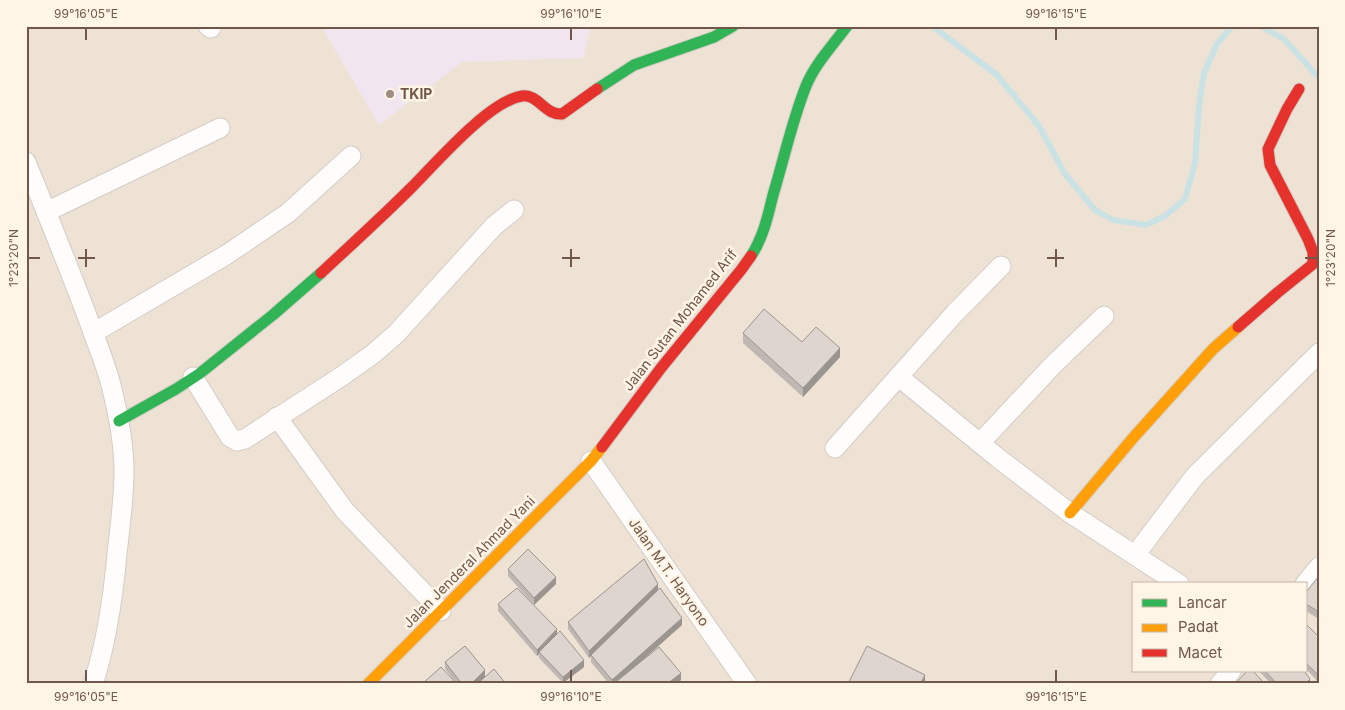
<svg xmlns="http://www.w3.org/2000/svg" width="1345" height="710" font-family="Inter,sans-serif">
<rect width="100%" height="100%" fill="#f5efe8"/>
<!-- residential -->
<path fill="#eee2d5" fill-rule="evenodd" d="M 26,26 L 1319,26 L 1319,684 L 26,684 ZM 1134,584 L 1306,584 L 1306,671 L 1134,671 Z"/>
<!-- education -->
<path fill="#f1e6f0" d="M 321,26 L 591,26 L 583,58 L 462,62 L 379,125 Z"/>
<g fill="none" stroke-linecap="round" stroke-linejoin="round">
<!-- stream -->
<g stroke="#cae2e4" stroke-width="6">
<path d="M 932,26 L 997,75 L 1039,126 L 1065,174 L 1095,210 L 1113,220 L 1146,225 L 1165,216 L 1185,199 L 1195,163 L 1199,105 L 1204,73 L 1217,44 L 1232,26"/>
<path d="M 1261,26 L 1284,39 L 1319,78"/>
</g>
<defs>
<g id="street">
<path d="M 208,26 L 211,28"/>
<path d="M 26,162 C 48,216 70,270 90,324 C 97,344 106,365 111,385 C 118,413 124,442 124,471 C 124,499 120,526 117,554 C 113,598 107,642 93,684"/>
<path d="M 46,212 L 220,128"/>
<path d="M 93,333 L 226,255 L 288,213 L 351,156"/>
<path d="M 193,377 L 230,437 L 237,441 L 245,439 L 342,376 L 373,354 L 396,334 L 494,226 L 514,210"/>
<path d="M 899,377 L 998,458 L 1070,513 L 1179,584"/>
<path d="M 277,417 L 345,511 L 441,611"/>
<path d="M 980,443 L 1053,365 L 1104,316"/>
<path d="M 835,448 L 955,313 L 1001,266"/>
<path d="M 591,461 L 747,684"/>
<path d="M 1135,555 L 1195,476 L 1319,353"/>
<path d="M 1305,584 L 1319,567"/>
<path d="M 1220,684 L 1231,671"/>
</g>
<g id="fast">
<path d="M 597,89 L 634,65 L 714,37 L 733,26"/>
<path d="M 751,256 C 763,238 768,216 773,195 C 784,159 792,121 806,86 C 815,64 833,45 847,26"/>
<path d="M 119,421 L 176,389 L 199,374 L 274,314 L 321,273"/>
</g>
<g id="slow">
<path d="M 1070,513 L 1133,438 L 1213,349 L 1238,327"/>
<path d="M 368,684 L 591,461 L 602,447"/>
</g>
<g id="jam">
<path d="M 321,273 C 351,245 382,217 412,187 C 436,163 489,101 522,96 C 539,94 544,115 562,114 L 597,89"/>
<path d="M 1238,327 L 1277,293 L 1313,264 L 1313,252 L 1308,239 L 1270,165 L 1268,149 L 1287,109 L 1299,89"/>
<path d="M 602,447 L 661,368 L 741,270 L 751,256"/>
</g>
</defs>
<!-- street casing -->
<use href="#street" stroke="#d4ccc6" stroke-width="21"/>
<!-- fast casing -->
<use href="#fast" stroke="#d4ccc4" stroke-width="13"/>
<!-- slow casing -->
<use href="#slow" stroke="#d4ccc4" stroke-width="13"/>
<!-- jam casing -->
<use href="#jam" stroke="#d4ccc4" stroke-width="13"/>
<!-- street -->
<use href="#street" stroke="#fefdfc" stroke-width="19"/>
<!-- fast -->
<use href="#fast" stroke="#30b455" stroke-width="11"/>
<!-- slow -->
<use href="#slow" stroke="#ff9f0a" stroke-width="11"/>
<!-- jam -->
<use href="#jam" stroke="#e5322d" stroke-width="11"/>
</g>
<!-- wall -->
<g fill="#bfb7b1">
<path d="M 743,333 L 802,342 L 840,357 L 803,397 L 743,343 Z"/>
<path d="M 508,569 L 556,584 L 534,605 L 508,576 Z"/>
<path d="M 1319,576 L 1319,619 L 1306,611 L 1306,592 Z"/>
<path d="M 658,590 L 682,625 L 639,663 L 681,680 L 676,684 L 617,684 L 617,683 L 616,684 L 609,684 L 591,662 L 591,656 L 589,658 L 568,629 L 568,622 Z"/>
<path d="M 498,604 L 557,634 L 584,667 L 563,683 L 539,658 L 539,654 L 537,656 L 498,611 Z"/>
<path d="M 1306,624 L 1319,637 L 1319,683 L 1306,669 Z"/>
<path d="M 445,662 L 485,676 L 506,684 L 457,684 L 445,669 Z"/>
<path d="M 1259,671 L 1304,671 L 1310,684 L 1271,684 Z"/>
</g>
<!-- shaded-wall -->
<g fill="#9b9590">
<path d="M 840,348 L 840,357 L 803,397 L 803,388 Z"/>
<path d="M 556,577 L 556,584 L 534,605 L 534,598 Z"/>
<path d="M 658,584 L 658,591 L 591,655 L 591,656 L 589,658 L 589,651 Z"/>
<path d="M 682,618 L 682,625 L 618,682 L 617,681 L 617,683 L 616,684 L 612,684 L 612,680 Z"/>
<path d="M 557,629 L 557,636 L 539,652 L 539,654 L 537,656 L 537,650 Z"/>
<path d="M 584,660 L 584,667 L 563,683 L 563,677 Z"/>
<path d="M 485,670 L 485,677 L 478,684 L 471,684 Z"/>
<path d="M 681,673 L 681,680 L 676,684 L 667,684 Z"/>
<path d="M 925,675 L 925,684 L 920,684 Z"/>
<path d="M 1310,679 L 1310,684 L 1305,684 Z"/>
</g>
<!-- building -->
<g fill="#ded5ce" stroke="#9b9590">
<path d="M 764,309 L 802,342 L 816,327 L 840,348 L 803,388 L 743,333 Z"/>
<path d="M 528,549 L 556,577 L 534,598 L 508,569 Z"/>
<path d="M 644,559 L 658,584 L 589,651 L 568,622 Z"/>
<path d="M 1319,576 L 1319,612 L 1306,604 L 1306,592 Z"/>
<path d="M 517,588 L 557,629 L 537,650 L 498,604 Z"/>
<path d="M 660,588 L 682,618 L 612,680 L 591,655 Z"/>
<path d="M 1306,624 L 1319,637 L 1319,676 L 1306,663 Z"/>
<path d="M 560,631 L 584,660 L 563,677 L 539,652 Z"/>
<path d="M 465,646 L 485,670 L 471,684 L 462,684 L 445,662 Z"/>
<path d="M 867,646 L 925,675 L 920,684 L 848,684 Z"/>
<path d="M 659,647 L 681,673 L 667,684 L 619,684 L 617,681 Z"/>
<path d="M 441,667 L 457,684 L 422,684 Z"/>
<path d="M 494,669 L 506,684 L 477,684 Z"/>
<path d="M 1247,671 L 1253,671 L 1265,684 L 1235,684 Z"/>
<path d="M 1265,671 L 1304,671 L 1310,679 L 1305,684 L 1277,684 Z"/>
</g>
<!-- ticks -->
<path fill="none" stroke="#71574a" stroke-width="2" d="M 86,28 L 86,40M 571,28 L 571,40M 1056,28 L 1056,40M 86,249 L 86,267M 571,249 L 571,267M 1056,249 L 1056,267M 28,258 L 40,258M 78,258 L 95,258M 562,258 L 580,258M 1047,258 L 1064,258M 1305,258 L 1318,258M 86,670 L 86,682M 571,670 L 571,682M 1056,670 L 1056,682"/>
<!-- markers -->
<circle fill="#9f8c81" stroke="#fef5e7" stroke-width="2" cx="390" cy="94" r="5"/>
<g text-anchor="middle" stroke-width="5" stroke-linejoin="round" paint-order="stroke">
<!-- poi labels -->
<g font-size="14" font-weight="bold" fill="#71574a" stroke="#fef5e7" text-anchor="start">
<text x="400" y="99">TKIP</text>
</g>
<!-- street labels -->
<g font-size="14" fill="#71574a" stroke="#fef5e7">
<text transform="translate(680 320) rotate(-52)" y="5">Jalan Sutan Mohamed Arif</text>
<text transform="translate(469 562) rotate(-45)" y="5">Jalan Jenderal Ahmad Yani</text>
<text transform="translate(669 572) rotate(55)" y="5">Jalan M.T. Haryono</text>
</g>
</g>
<!-- border -->
<rect width="1345" height="710" fill="none" stroke="#fef5e7" stroke-width="55"/>
<!-- legend -->
<rect x="1132" y="582" width="175" height="90" fill="#fef5e7" stroke="#c6b6a8"/>
<rect x="1142" y="599" width="25" height="8" fill="#30b455" stroke="#c6b6a8"/>
<text x="1178" y="608" font-size="15" fill="#71574a">Lancar</text>
<rect x="1142" y="624" width="25" height="8" fill="#ff9f0a" stroke="#c6b6a8"/>
<text x="1178" y="632" font-size="15" fill="#71574a">Padat</text>
<rect x="1142" y="649" width="25" height="8" fill="#e5322d" stroke="#c6b6a8"/>
<text x="1178" y="658" font-size="15" fill="#71574a">Macet</text>
<rect x="28" y="28" width="1290" height="654" fill="none" stroke="#71574a" stroke-width="2"/>
<g font-size="12" text-anchor="middle" fill="#71574a">
<text x="86" y="18">99°16'05"E</text>
<text x="571" y="18">99°16'10"E</text>
<text x="1056" y="18">99°16'15"E</text>
<text transform="translate(14 258) rotate(-90)" y="4">1°23'20"N</text>
<text transform="translate(1331 258) rotate(-90)" y="4">1°23'20"N</text>
<text x="86" y="701">99°16'05"E</text>
<text x="571" y="701">99°16'10"E</text>
<text x="1056" y="701">99°16'15"E</text>
</g>
</svg>
